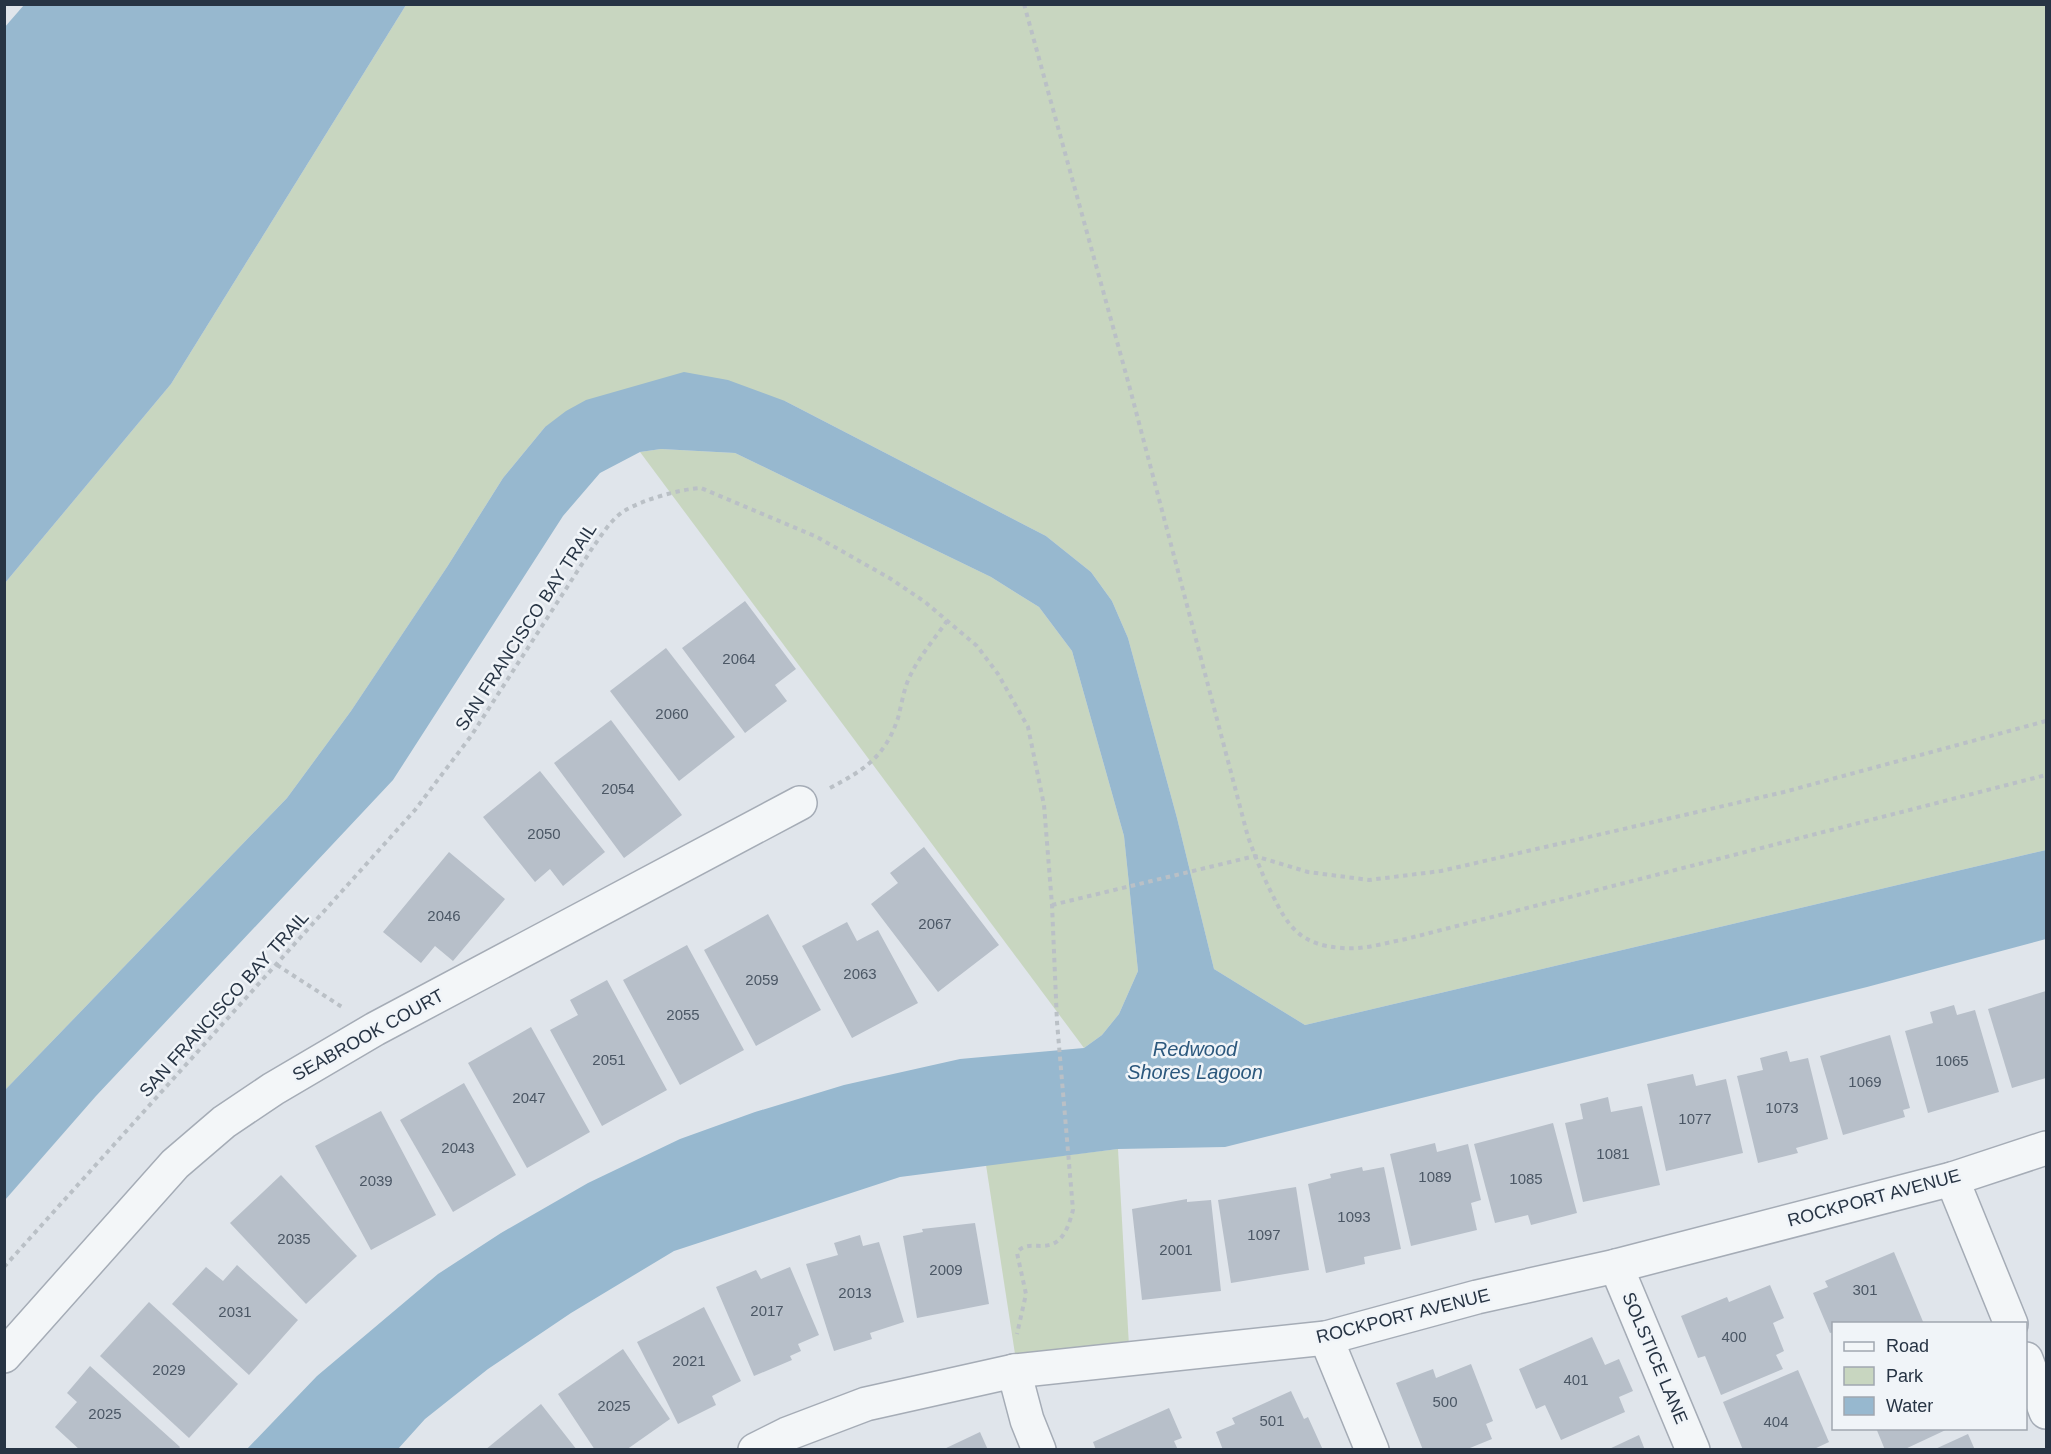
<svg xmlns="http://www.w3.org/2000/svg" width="2051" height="1454" font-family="Helvetica,sans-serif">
<rect width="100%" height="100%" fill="#e0e5eb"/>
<!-- green -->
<g fill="#c8d6c0">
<path d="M 406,5 L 2046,5 L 2046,850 L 1305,1025 L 1214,969 L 1177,818 L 1128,638 L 1112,601 L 1091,572 L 1046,536 L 785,401 L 545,427 L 503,478 L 447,567 L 351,711 L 287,798 L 5,1090 L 5,583 L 171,384 Z"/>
<path d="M 661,449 L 735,453 L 991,577 L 1039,607 L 1072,651 L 1124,836 L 1138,971 L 1119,1014 L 1102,1035 L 1084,1048 L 640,452 Z"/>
<path d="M 1118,1149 L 1129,1346 L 1015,1354 L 986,1165 Z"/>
</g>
<!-- water -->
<g fill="#97b8cf">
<path d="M 24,5 L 406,5 L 171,384 L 5,583 L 4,28 Z"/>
<path d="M 684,372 L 728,380 L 785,401 L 1046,536 L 1091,572 L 1112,601 L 1128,638 L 1177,818 L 1214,969 L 1305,1025 L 2046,850 L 2046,939 L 1867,987 L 1225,1147 L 1118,1149 L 900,1177 L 674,1251 L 571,1313 L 488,1369 L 425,1419 L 398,1449 L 247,1449 L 317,1376 L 438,1274 L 501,1233 L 588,1183 L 680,1139 L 755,1112 L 844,1085 L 960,1059 L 1084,1048 L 1102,1035 L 1119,1014 L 1138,971 L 1124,836 L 1072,651 L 1039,607 L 991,577 L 735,453 L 661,449 L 640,452 L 600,473 L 563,516 L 393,780 L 96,1096 L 5,1200 L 5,1090 L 287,798 L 351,711 L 447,567 L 503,478 L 545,427 L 566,411 L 586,400 Z"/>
</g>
<!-- building -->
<g fill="#b7bfc9">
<path d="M 745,601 L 796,669 L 775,685 L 787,701 L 745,733 L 682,648 Z"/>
<path d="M 666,648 L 735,737 L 679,781 L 610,691 Z"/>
<path d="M 611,720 L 682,815 L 624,858 L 554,763 Z"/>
<path d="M 540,771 L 605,852 L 563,886 L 550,869 L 535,882 L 483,817 Z"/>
<path d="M 924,847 L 999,945 L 938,992 L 871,904 L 898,883 L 890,873 Z"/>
<path d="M 449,852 L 505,899 L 453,961 L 435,946 L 421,963 L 383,932 Z"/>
<path d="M 768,914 L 821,1010 L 756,1046 L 704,950 Z"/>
<path d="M 847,922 L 857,941 L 878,930 L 918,1003 L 852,1038 L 802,946 Z"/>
<path d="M 687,945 L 744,1050 L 680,1085 L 623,980 Z"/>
<path d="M 607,980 L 667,1090 L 602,1126 L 550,1030 L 578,1015 L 570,1000 Z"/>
<path d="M 2046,991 L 2046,1078 L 2012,1088 L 1988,1009 Z"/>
<path d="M 1954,1005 L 1957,1015 L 1975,1010 L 1999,1092 L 1928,1113 L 1905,1031 L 1933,1023 L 1930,1012 Z"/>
<path d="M 531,1027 L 590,1132 L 527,1168 L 468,1063 Z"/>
<path d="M 1890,1035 L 1910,1108 L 1903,1110 L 1905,1117 L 1843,1135 L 1820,1056 Z"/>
<path d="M 1787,1051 L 1790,1062 L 1808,1058 L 1828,1139 L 1796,1148 L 1798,1153 L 1758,1163 L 1737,1076 L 1763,1070 L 1760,1058 Z"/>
<path d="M 1693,1074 L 1696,1086 L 1726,1079 L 1743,1153 L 1666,1171 L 1647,1084 Z"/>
<path d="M 464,1083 L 516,1175 L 453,1212 L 400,1120 Z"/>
<path d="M 1608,1097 L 1611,1112 L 1642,1106 L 1660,1185 L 1583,1202 L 1565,1123 L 1583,1119 L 1580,1104 Z"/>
<path d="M 381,1111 L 436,1215 L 371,1250 L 315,1146 Z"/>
<path d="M 1553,1123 L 1577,1213 L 1531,1225 L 1528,1215 L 1495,1223 L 1474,1144 Z"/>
<path d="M 1435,1143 L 1437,1152 L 1468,1144 L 1481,1200 L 1471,1203 L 1477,1230 L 1411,1246 L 1390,1154 Z"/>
<path d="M 1362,1167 L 1363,1171 L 1384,1167 L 1401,1249 L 1364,1257 L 1365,1264 L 1326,1273 L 1308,1184 L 1331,1178 L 1330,1174 Z"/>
<path d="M 281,1175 L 357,1256 L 306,1304 L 230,1223 Z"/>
<path d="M 1296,1187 L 1309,1270 L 1231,1283 L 1218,1200 Z"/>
<path d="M 1187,1199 L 1187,1202 L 1211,1200 L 1221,1291 L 1142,1300 L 1132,1209 Z"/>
<path d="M 975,1223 L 989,1304 L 917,1318 L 903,1236 L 923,1232 L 922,1229 Z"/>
<path d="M 860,1235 L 863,1246 L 879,1242 L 904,1322 L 870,1333 L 872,1339 L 834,1351 L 806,1264 L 838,1255 L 834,1243 Z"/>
<path d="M 1894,1252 L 1924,1324 L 1834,1324 L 1834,1332 L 1830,1333 L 1813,1293 L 1828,1287 L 1825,1281 Z"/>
<path d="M 237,1265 L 298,1320 L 249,1375 L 172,1304 L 206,1267 L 223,1281 Z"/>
<path d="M 790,1267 L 819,1335 L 798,1344 L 801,1351 L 790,1356 L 792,1360 L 754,1376 L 716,1287 L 756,1270 L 761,1279 Z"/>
<path d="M 1770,1285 L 1784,1318 L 1773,1323 L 1784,1351 L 1776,1355 L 1783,1369 L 1721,1395 L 1705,1356 L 1698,1358 L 1681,1316 L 1727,1297 L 1729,1302 Z"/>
<path d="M 149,1302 L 238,1384 L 189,1438 L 100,1356 Z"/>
<path d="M 704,1307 L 741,1381 L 712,1396 L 716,1405 L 678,1424 L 637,1342 Z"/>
<path d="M 1592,1337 L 1605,1365 L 1619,1359 L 1633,1391 L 1619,1397 L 1625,1412 L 1561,1440 L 1545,1405 L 1536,1409 L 1519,1369 Z"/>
<path d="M 623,1349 L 670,1419 L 626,1450 L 595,1450 L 558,1394 Z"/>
<path d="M 1471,1364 L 1493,1421 L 1486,1424 L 1492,1439 L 1465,1450 L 1423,1450 L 1396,1383 L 1433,1369 L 1436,1378 Z"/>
<path d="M 90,1366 L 180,1447 L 178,1450 L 80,1450 L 55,1427 L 77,1402 L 67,1393 Z"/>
<path d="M 1798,1370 L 1829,1442 L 1812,1450 L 1743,1450 L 1723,1402 Z"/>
<path d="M 1291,1391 L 1304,1419 L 1308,1417 L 1323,1450 L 1223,1450 L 1216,1432 L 1235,1424 L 1232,1418 Z"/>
<path d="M 541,1404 L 577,1450 L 485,1450 Z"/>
<path d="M 1169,1408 L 1182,1438 L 1174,1441 L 1178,1450 L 1096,1450 L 1093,1442 Z"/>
<path d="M 1876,1428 L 1950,1428 L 1903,1450 L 1885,1450 Z"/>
<path d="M 980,1432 L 988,1450 L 942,1450 Z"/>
<path d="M 1968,1434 L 1975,1450 L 1933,1450 Z"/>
<path d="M 1639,1435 L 1645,1450 L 1607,1450 Z"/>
</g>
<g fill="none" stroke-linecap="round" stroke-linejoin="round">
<defs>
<g id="minor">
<path d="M 1952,1179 L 2011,1324"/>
<path d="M 1616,1266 L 1693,1450"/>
<path d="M 1326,1338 L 1372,1450"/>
<path d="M 4,1356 L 175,1164 L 224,1122 L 273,1089 L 375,1029 L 800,803"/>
<path d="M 2026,1359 L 2046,1412"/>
<path d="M 1014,1371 L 1027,1420 L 1039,1450"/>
<path d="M 755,1450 L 787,1434 L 866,1404 L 1014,1371 L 1326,1338 L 1477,1297 L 1616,1266 L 1952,1179 L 2046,1148"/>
</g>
</defs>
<!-- minor casing -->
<use href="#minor" stroke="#a5acb6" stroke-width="36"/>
<!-- path -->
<g stroke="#bac0c6" stroke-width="4" stroke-dasharray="4.5 4.5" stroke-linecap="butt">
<path d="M 1024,4 L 1129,385 L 1248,837 C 1255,856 1262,874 1271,892 C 1288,927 1300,945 1342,948 C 1363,950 1385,943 1406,939 L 2046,775"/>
<path d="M 830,788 C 864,770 885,757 898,718 C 901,707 903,694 907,683 C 916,660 933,641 947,621"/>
<path d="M 1052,905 L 1255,856 L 1308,872 L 1369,880 L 1441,871 L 1784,792 L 2046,721"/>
<path d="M 277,965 L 342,1007"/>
<path d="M 4,1267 L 415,810 L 471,736 L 593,547 C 602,535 611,519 624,511 C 642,500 680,489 701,488 L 817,537 L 891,579 L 925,602 L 977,646 L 998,674 L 1028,727 L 1044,805 L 1052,905 L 1057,1022 L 1073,1210 C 1071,1217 1069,1225 1065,1232 C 1050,1258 1028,1236 1017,1253 L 1026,1294 L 1017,1334"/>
</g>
<!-- minor -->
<use href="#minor" stroke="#f3f6f8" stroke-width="33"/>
</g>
<g text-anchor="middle" stroke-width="5" stroke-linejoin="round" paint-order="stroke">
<!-- number labels -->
<g font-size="15" fill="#4b5765">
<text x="739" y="664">2064</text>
<text x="672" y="719">2060</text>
<text x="618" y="794">2054</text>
<text x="544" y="839">2050</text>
<text x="444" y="921">2046</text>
<text x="935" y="929">2067</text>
<text x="860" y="979">2063</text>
<text x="762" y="985">2059</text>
<text x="683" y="1020">2055</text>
<text x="609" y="1065">2051</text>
<text x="1952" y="1066">1065</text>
<text x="1865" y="1087">1069</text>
<text x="529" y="1103">2047</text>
<text x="1782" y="1113">1073</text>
<text x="1695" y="1124">1077</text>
<text x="458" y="1153">2043</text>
<text x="1613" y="1159">1081</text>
<text x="1435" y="1182">1089</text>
<text x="1526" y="1184">1085</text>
<text x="376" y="1186">2039</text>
<text x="1354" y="1222">1093</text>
<text x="1264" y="1240">1097</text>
<text x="294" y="1244">2035</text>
<text x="1176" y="1255">2001</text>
<text x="946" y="1275">2009</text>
<text x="1865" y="1295">301</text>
<text x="855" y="1298">2013</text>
<text x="767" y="1316">2017</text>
<text x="235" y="1317">2031</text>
<text x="1734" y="1342">400</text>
<text x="689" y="1366">2021</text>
<text x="169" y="1375">2029</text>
<text x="1576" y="1385">401</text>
<text x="1445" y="1407">500</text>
<text x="614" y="1411">2025</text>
<text x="105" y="1419">2025</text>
<text x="1272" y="1426">501</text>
<text x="1776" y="1427">404</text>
</g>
<!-- street labels -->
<g font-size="18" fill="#273444" stroke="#f0f4f8">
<text transform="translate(526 627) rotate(-57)" y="6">SAN FRANCISCO BAY TRAIL</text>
<text transform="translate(224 1004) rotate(-48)" y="6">SAN FRANCISCO BAY TRAIL</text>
<text transform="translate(368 1035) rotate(-29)" y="6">SEABROOK COURT</text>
<text transform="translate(1874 1198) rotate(-15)" y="6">ROCKPORT AVENUE</text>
<text transform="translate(1403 1316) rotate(-14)" y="6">ROCKPORT AVENUE</text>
<text transform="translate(1655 1358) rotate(67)" y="6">SOLSTICE LANE</text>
</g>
<!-- water labels -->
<g font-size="20" font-style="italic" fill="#2c587d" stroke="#f0f4f8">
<text x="1195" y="1056">Redwood<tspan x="1195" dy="23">Shores Lagoon</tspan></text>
</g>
</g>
<!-- border -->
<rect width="2051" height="1454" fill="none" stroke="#273444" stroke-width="12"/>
<!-- legend -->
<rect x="1832" y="1322" width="195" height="108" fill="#f0f4f8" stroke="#a0a7b0" stroke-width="1.5"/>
<rect x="1844" y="1342" width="30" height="9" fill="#f3f6f8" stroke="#a0a7b0" stroke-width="1.5"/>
<text x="1886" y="1352" font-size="18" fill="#273444">Road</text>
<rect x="1844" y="1367" width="30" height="18" fill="#c8d6c0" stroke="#a0a7b0" stroke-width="1.5"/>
<text x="1886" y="1382" font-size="18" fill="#273444">Park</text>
<rect x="1844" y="1397" width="30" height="18" fill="#97b8cf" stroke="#a0a7b0" stroke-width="1.5"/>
<text x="1886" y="1412" font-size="18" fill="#273444">Water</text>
</svg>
